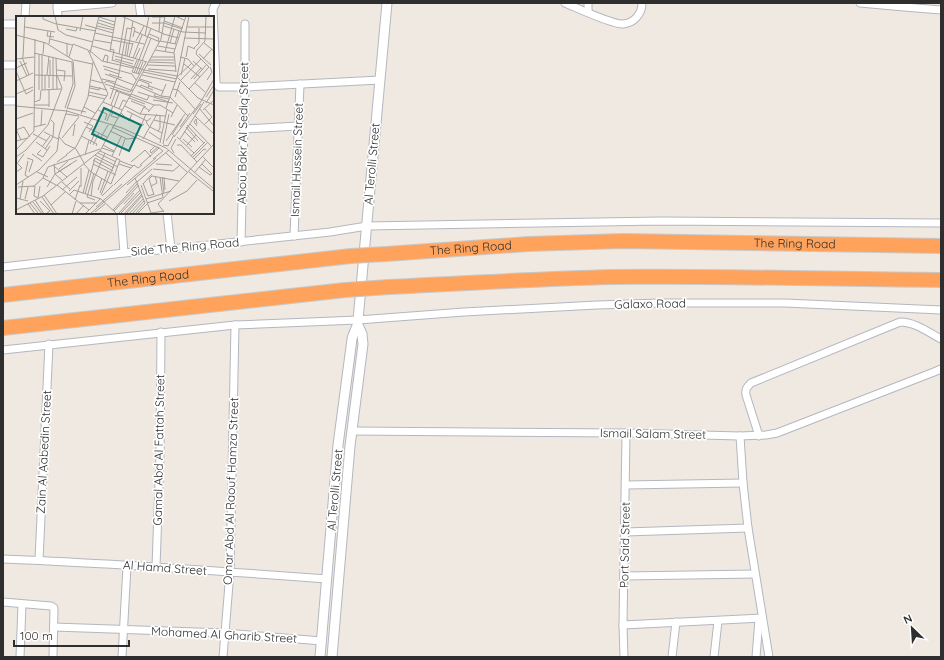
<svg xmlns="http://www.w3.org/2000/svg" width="944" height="660" font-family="Quicksand,sans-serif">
<rect width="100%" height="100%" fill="#efe9e1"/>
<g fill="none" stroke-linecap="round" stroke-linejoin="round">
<defs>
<g id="minor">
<path d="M 57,3 L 58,17"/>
<path d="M 139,3 L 141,17"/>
<path d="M 216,3 L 213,9 L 216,83 L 217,85 L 219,87 L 245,87 L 380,80"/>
<path d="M 565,3 C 577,8 613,25 623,24 C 634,23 642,14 642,3"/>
<path d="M 860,3 L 904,7 L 941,10"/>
<path d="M 57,8 L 112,3"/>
<path d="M 588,12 L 588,3"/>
<path d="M 25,17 L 26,3"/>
<path d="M 3,24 L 17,24"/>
<path d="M 3,65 L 17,65"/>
<path d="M 3,101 L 17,101"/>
<path d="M 244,129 L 298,126"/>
<path d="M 121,213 L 124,253"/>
<path d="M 167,213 L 171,249"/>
<path d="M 294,236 L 300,84"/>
<path d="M 241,242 L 245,87 L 245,24"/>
<path d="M 3,267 L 124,253 L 171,249 L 330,232 L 367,226 L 660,221 L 941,223"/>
<path d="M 3,350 L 235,325 L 358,320 L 464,312 L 597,305 L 660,303 L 785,303 L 941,310"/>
<path d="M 352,431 L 626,433 L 740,436 L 766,435 L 777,433 L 934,372 L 941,369"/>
<path d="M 740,436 L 743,483 L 748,528 L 769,657"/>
<path d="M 759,436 L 746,395 C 745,389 747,387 751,383 L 900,322 C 915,322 928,332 941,339"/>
<path d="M 626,485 L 743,483"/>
<path d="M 625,532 L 748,528"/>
<path d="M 3,559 C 111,563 219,571 327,579"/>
<path d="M 39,560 L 49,344"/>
<path d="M 156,567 L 160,455 L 161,332"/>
<path d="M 624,576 L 755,574"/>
<path d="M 3,602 L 51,606 L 54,608 L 53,657"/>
<path d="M 623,625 L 762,618"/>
<path d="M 54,627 L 225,633 L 322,641"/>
<path d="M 20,657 L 22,604"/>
<path d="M 122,657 L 127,566"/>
<path d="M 223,657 L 230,572 L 235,325"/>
<path d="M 624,657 L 623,625 L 626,433"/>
<path d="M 672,657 L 676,622"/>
<path d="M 714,657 L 718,621"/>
<path d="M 756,657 L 759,619"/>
</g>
<g id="tertiary">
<path d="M 320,657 L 338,445 L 352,339 C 353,333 358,327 358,320 L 387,3"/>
<path d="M 332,657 L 350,446 L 363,344 L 362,334 L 358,325"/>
</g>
<g id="motorway">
<path id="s1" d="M 386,254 L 528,244 L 623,241 L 941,246"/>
<path d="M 389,287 C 463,283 538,279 612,277 C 722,276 831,279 941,280"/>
<path id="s2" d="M 3,295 L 351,256"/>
<path d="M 3,328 L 345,290"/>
</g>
</defs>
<!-- minor casing -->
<use href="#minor" stroke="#b4b7c1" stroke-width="9"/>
<!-- tertiary casing -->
<use href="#tertiary" stroke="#b4b7c1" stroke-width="11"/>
<!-- motorway casing -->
<use href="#motorway" stroke="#c9c9c9" stroke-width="16"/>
<!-- minor -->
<use href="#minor" stroke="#fff" stroke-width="7"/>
<!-- tertiary -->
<use href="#tertiary" stroke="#fff" stroke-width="9"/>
<!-- motorway -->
<use href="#motorway" stroke="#ffa35c" stroke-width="14"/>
<defs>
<g id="motorway-bridge">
<path d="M 351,256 L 386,254"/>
<path d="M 345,290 L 389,287"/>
</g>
</defs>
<!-- motorway-bridge casing -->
<use href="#motorway-bridge" stroke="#c9c9c9" stroke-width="16" stroke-linecap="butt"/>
<!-- motorway-bridge -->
<use href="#motorway-bridge" stroke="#ffa35c" stroke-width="14"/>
</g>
<g text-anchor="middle" stroke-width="3.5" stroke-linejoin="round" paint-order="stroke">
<!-- street labels -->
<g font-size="12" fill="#2e2e2e" stroke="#fff">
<text transform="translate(243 133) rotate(-89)" y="4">Abou Bakr Al Sediq Street</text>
<text transform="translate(297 160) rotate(-88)" y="4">Ismail Hussein Street</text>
<text transform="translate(372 164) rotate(-85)" y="4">Al Terolli Street</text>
<text dy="4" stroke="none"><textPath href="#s1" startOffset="409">The Ring Road</textPath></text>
<text transform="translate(185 247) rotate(-5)" y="4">Side The Ring Road</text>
<text dy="4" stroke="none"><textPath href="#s1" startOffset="85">The Ring Road</textPath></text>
<text dy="4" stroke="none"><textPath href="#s2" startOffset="146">The Ring Road</textPath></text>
<text transform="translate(650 304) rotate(-1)" y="4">Galaxo Road</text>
<text transform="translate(653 434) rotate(1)" y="4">Ismail Salam Street</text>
<text transform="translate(159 450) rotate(-89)" y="4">Gamal Abd Al Fattah Street</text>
<text transform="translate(44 452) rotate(-87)" y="4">Zain Al Aabedin Street</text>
<text transform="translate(335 490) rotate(-85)" y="4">Al Terolli Street</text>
<text transform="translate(231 491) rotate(-88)" y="4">Omar Abd Al Raouf Hamza Street</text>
<text transform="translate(625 545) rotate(-89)" y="4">Port Said Street</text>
<text transform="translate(165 568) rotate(4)" y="4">Al Hamd Street</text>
<text transform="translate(224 635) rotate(3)" y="4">Mohamed Al Gharib Street</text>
</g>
</g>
<!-- overview -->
<g transform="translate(16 16)">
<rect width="198" height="198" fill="#efe9e1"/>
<path fill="none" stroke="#a29e99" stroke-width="1" d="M 27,0 L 27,3 L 40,8M 39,0 L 42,14 L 50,19 L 77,26M 105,0 L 148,18M 173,0 L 161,61 L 182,82 L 198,89M 83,1 L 99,6M 136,1 L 149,1M 83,4 L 98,9M 148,5 L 167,12M 82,7 L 98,12M 136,7 L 148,7 L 166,13M 41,8 L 80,15M 69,9 L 97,17M 81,10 L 98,14M 148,10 L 167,16 L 190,17M 9,11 L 39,16M 116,11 L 119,12 L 117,21M 171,11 L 198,11M 50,13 L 60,15 L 61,12M 32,15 L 31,20 L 38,21M 64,15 L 67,0M 118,15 L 144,26M 143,16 L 144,0M 79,17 L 128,28M 133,18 L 143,22 L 142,25M 147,18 L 163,22M 0,19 L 30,27 L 57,44 L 59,70 L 51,93M 129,20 L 133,0M 168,22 L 198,23M 34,23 L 56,29M 78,24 L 95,27M 96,24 L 117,28M 120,25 L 128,10M 144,25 L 160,28M 51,27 L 51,40M 154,27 L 158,13M 188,27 L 198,35M 33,28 L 35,15M 159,28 L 163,15M 76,30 L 131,46M 142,30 L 159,33M 178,32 L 183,27 L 183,12M 94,33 L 98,34 L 96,45M 73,34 L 86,45 L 117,52M 139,34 L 158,37M 181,34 L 189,25 L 190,0M 94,35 L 100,0M 149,36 L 159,0 L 168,4M 18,37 L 56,46 L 57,68 L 49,92M 74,37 L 83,0M 27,38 L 28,26M 103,38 L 109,2M 183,38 L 195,49M 99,40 L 118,45M 109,40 L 111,27M 111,40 L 117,5M 6,41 L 13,59M 7,41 L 9,0M 37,41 L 37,73M 113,41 L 117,27M 135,41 L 158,41M 164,41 L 172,43 L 178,50M 170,41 L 172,30 L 179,33M 40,42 L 41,73M 117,42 L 126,19M 0,43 L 18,41M 99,43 L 117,48M 119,43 L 124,32M 187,43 L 196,33M 58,44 L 76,48M 96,44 L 128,54M 121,44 L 116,56 L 124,58M 134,44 L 158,44M 4,45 L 11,60M 87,45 L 89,39 L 92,40 L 91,47M 126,45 L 135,22M 177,45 L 187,54M 132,46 L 158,47M 168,48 L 184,61M 131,49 L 159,50M 87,50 L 116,58 L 120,64M 0,52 L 11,47M 88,53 L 103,58M 132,53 L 160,55M 41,54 L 49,55 L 48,65M 128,54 L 161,60M 0,55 L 10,78 L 17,74M 127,56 L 161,63M 160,56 L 158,36 L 170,0M 118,57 L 135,12M 120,57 L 125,45M 89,58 L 118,69M 93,58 L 106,62M 122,58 L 127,46M 18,59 L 56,60M 29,59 L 29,73M 31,59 L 33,40M 33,59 L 33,72M 34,59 L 34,44M 126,59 L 159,66M 165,59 L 169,42M 86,63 L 99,66M 102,63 L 111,12 L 116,13M 124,63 L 136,67M 175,63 L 185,52M 178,63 L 191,48M 75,64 L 87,67M 123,64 L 133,68 L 132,72M 191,64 L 196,56 L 194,51M 0,65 L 17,57M 164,65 L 185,43M 88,67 L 91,65 L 117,75M 179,67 L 189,76M 89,68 L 114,76 L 130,46M 120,69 L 145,80M 74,70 L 91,74M 133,70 L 147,75M 124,71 L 125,69 L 137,74M 74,72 L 83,74 L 84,71M 94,72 L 115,79M 157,73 L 162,74 L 179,93M 173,73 L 193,51 L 180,38 L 181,34M 23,74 L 23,38M 26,74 L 26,38M 26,74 L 45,73M 33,74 L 33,91M 100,75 L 114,80M 73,76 L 91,80M 122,76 L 153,86M 140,77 L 138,80 L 153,83M 0,78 L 17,71M 115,78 L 131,84 L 133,80M 72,79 L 89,83M 114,80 L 138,89M 145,80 L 154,81 L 172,100M 145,80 L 150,68M 159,81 L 164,66M 190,81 L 198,69M 113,82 L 129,88M 94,83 L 101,62M 137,84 L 157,87M 115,85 L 130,91M 18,86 L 24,84 L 25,74M 87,86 L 106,94M 190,87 L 198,74M 18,89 L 33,89M 95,89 L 101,73M 144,89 L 157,97M 0,90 L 51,95 L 106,112 L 150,132 L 198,173M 109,90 L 124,98 L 149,100M 68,91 L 79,97M 98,91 L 103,77M 51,92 L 70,96M 150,92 L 161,61 L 176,47M 183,92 L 198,110M 103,93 L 107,84 L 111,86M 189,93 L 196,101 L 189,108M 82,94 L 91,98 L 89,104M 187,94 L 198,84M 111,95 L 131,105M 132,96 L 138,89 L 144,89M 105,97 L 113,105 L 116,98M 50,98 L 63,100M 65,98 L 72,81 L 77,46M 124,98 L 128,91 L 134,95M 177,98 L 185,88M 179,100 L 197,117M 155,101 L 161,89M 102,102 L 95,100 L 97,96 L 104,99M 0,103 L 17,97M 35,104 L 38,107 L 37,121M 138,104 L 159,109M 91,105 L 97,90M 117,105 L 126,110 L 128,108M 68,106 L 77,110 L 73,116M 174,108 L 195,130M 171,109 L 180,119M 25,110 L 26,94M 125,110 L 130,98M 181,110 L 178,106 L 180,103 L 181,108M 18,111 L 30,108M 70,111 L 91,121M 96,111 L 143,132 L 124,149M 134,111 L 146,117M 164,111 L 174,97M 170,111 L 182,125M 134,112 L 130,106 L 135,102M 0,113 L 5,124M 0,114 L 8,111 L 14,121M 94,115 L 111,123 L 120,122M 142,115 L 144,112 L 144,99M 168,115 L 179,126M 28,116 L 42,123M 133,116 L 145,124M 17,118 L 31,125M 156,119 L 166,103M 57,120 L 59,108M 65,120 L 81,128 L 80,130M 43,121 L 49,128 L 60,133 L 68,147M 158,121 L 184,87 L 198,63M 161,121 L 178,137M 46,122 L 63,101M 84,123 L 92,109M 127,123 L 141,98M 164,123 L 188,86M 167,123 L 176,131M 0,125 L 12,122M 150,125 L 169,98M 20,126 L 31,134M 144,127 L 151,93M 74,128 L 79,117M 147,128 L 153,98M 77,129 L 83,117M 87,129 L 98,135M 147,129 L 152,130 L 158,119M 161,129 L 165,129 L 181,146M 171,129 L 180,119 L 188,127M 139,130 L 134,135 L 135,137 L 142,131M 26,131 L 34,120M 86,132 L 98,136M 29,133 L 37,121M 0,134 L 18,115 L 19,23M 25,134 L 21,138 L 27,141 L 34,130M 84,135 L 104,144 L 95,168M 127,136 L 129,134 L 135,141M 82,137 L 100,146M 150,137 L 171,156M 158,137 L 155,132 L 160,123M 16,138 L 26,145M 50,139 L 60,131 L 69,113 L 92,78 L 72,34 L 57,28 L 53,41M 69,139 L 73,124M 79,139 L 102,151M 96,140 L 105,121M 103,140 L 109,123M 175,140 L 189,126M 186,140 L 198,152M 0,141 L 10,134 L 32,109 L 46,72 L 41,59M 177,141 L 191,127M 11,142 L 17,144 L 13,156M 79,142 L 98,152M 137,143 L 147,135 L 142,131M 178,143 L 188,133 L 190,134M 77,144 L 97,155M 12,145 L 9,159 L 12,161M 104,145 L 117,150M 41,146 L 51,139M 115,146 L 127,136M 38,148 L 39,158 L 46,164M 68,148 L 75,156 L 95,168M 77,148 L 100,159M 103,148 L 115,152M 140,148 L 156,149M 186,148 L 196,158M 0,149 L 8,138M 38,150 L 51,161M 183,151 L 194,159 L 196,158M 65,152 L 65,171M 43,153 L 52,145M 137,153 L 157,155 L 164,149M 0,156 L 6,152 L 2,148M 21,156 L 32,161M 42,156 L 55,148M 173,156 L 197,175M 179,156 L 190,143M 78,157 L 71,181 L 79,184M 144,161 L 147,182M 146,161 L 148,177M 148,161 L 149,174M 27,162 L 40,169M 119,162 L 129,187M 133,163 L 136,160 L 163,165M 133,163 L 138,179M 46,166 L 55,174M 121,166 L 136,153M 127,167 L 132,180 L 138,178M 127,168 L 136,158M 0,169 L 23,154 L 41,135 L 43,119 L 51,94M 41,169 L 73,194M 98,169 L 118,149 L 122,152 L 126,149M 111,169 L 153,134M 125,169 L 135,197M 19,170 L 18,180 L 22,182M 135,170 L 141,167 L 139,160M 2,171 L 18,170M 17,171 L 27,162 L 32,151 L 84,133M 31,171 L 39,158 L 61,144M 46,174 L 61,161M 82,174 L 86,162M 53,175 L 63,165M 67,177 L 73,154M 84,177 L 92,155M 110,177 L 121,165M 69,178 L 79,142M 112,178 L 122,167M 28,179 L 35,189M 53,179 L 58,174 L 85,183 L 101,198M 85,179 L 101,142M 75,180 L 77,165 L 89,137M 86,180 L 97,169M 26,181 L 38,198M 0,182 L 12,185M 22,182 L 24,170M 4,183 L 7,165M 9,183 L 12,171M 130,183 L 155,175M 19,184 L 28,198M 59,184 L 64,169M 24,185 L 34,195 L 31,197M 153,185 L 171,175 L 181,164M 17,186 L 26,198M 14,187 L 23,198M 64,187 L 81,187M 131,187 L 146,182M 12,188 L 19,198M 108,188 L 118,177M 80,191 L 106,168M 0,194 L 27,180 L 84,135 L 145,23 L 149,0M 97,194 L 112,178M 98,195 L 123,169M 79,196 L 89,188M 148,196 L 142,188 L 198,128M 105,197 L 125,176M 135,197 L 148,195M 41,198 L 35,189 L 49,176M 56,198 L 60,185M 60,198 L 68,189M 69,198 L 84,183M 74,198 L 140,142M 102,198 L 124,174M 108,198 L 126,178M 110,198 L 126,180M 113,198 L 127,183M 116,198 L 128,185M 119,198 L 129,187M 121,198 L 132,187"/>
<path fill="#0f766e" fill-opacity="0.15" stroke="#0f766e" stroke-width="2" d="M 88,92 L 125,109 L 113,135 L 76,118 Z"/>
<rect width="198" height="198" fill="none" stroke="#2e2e2e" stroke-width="2"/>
</g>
<!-- border -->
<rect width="944" height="660" fill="none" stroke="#2e2e2e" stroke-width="8"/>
<!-- north arrow -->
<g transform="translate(912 628) rotate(335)" stroke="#ffffff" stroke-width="3" paint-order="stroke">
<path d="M0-3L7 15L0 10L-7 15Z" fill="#2e2e2e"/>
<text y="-6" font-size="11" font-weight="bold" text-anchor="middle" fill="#2e2e2e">N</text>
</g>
<!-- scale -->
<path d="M14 640v6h115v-6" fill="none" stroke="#2e2e2e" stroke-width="2"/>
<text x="20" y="640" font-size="12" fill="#2e2e2e" stroke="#ffffff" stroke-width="3" paint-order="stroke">100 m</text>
</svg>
